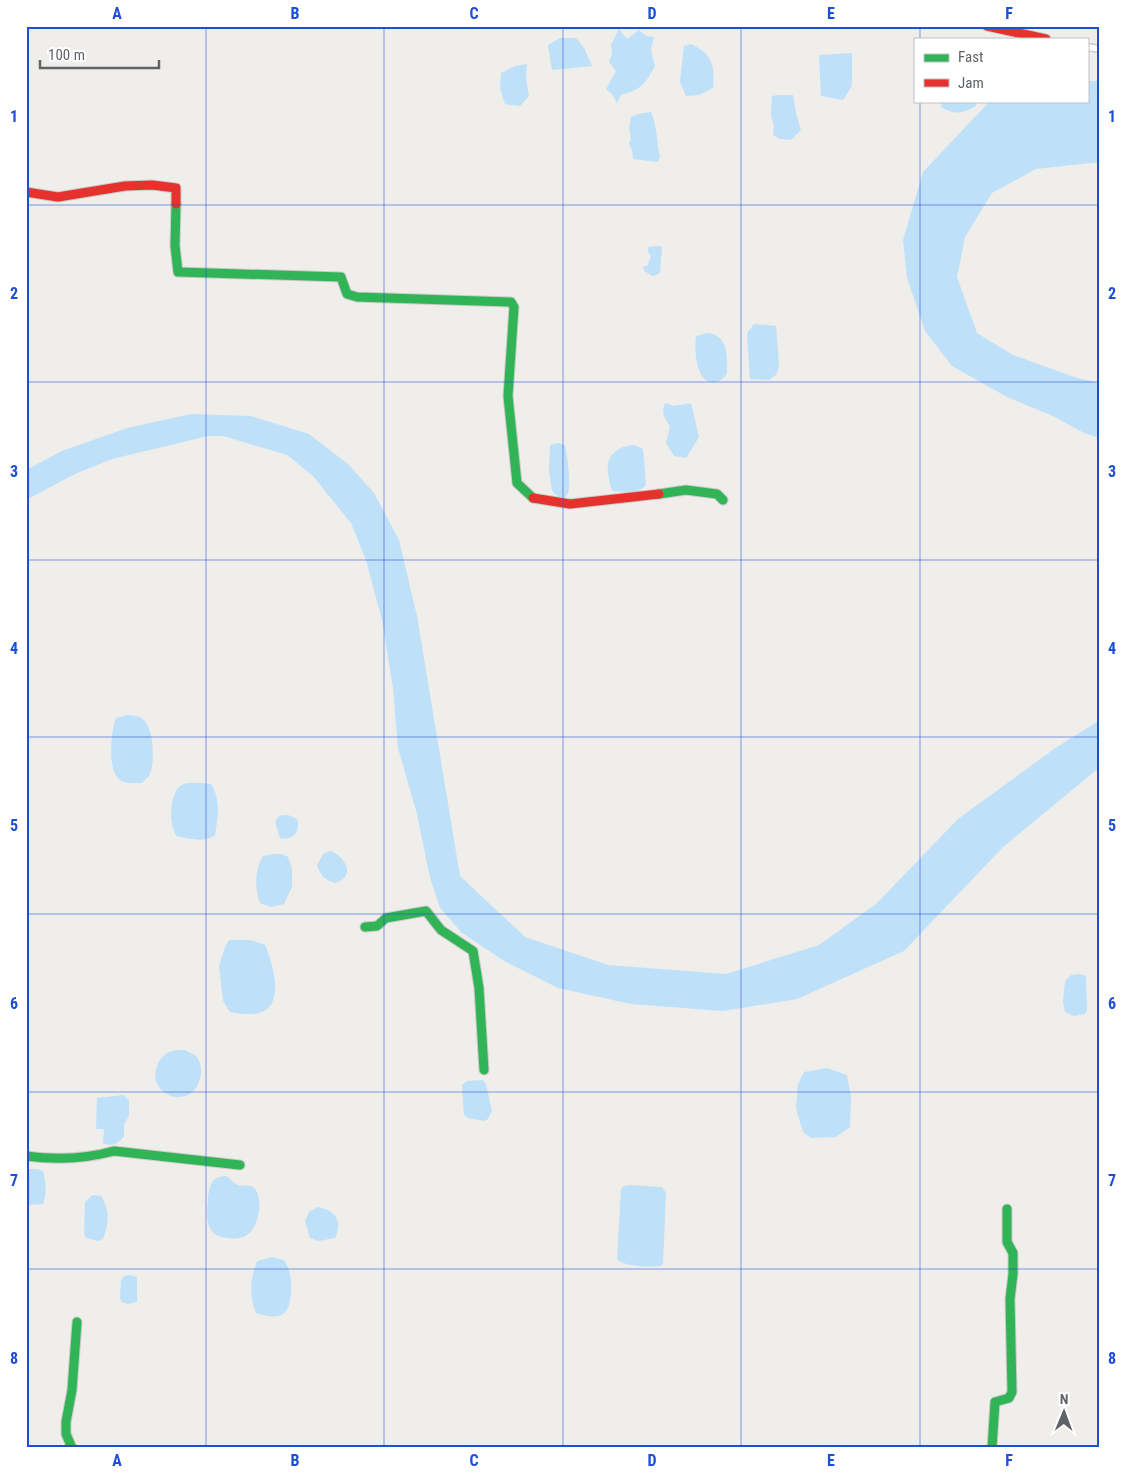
<svg xmlns="http://www.w3.org/2000/svg" width="1126" height="1474" font-family="'Roboto Condensed',sans-serif">
<rect width="100%" height="100%" fill="#efeeea"/>
<!-- water -->
<g fill="#bfe0f9">
<path d="M 619,29 L 627,39 L 639,30 L 646,36 L 654,37 L 651,50 L 655,66 C 644,85 642,89 621,95 L 617,103 L 612,94 L 606,89 L 616,71 L 609,62 L 612,54 L 611,45 Z"/>
<path d="M 560,38 L 576,38 L 584,48 L 592,66 L 552,70 L 548,45 Z"/>
<path d="M 691,44 C 712,54 715,65 713,88 L 699,95 L 686,96 L 680,82 L 684,46 Z"/>
<path d="M 852,53 L 852,86 L 843,100 L 821,96 L 819,55 Z"/>
<path d="M 527,64 L 526,78 L 529,96 L 520,106 L 505,104 L 500,88 L 501,73 L 515,66 Z"/>
<path d="M 1087,81 L 1100,81 L 1100,162 L 1036,169 L 992,193 L 965,237 L 957,277 L 977,333 L 1013,355 L 1077,378 L 1100,383 L 1100,438 L 1084,433 L 1055,417 L 1007,397 L 952,366 L 925,331 L 907,278 L 903,240 L 923,172 L 990,101 L 1087,101 Z"/>
<path d="M 778,95 L 793,95 L 796,113 L 801,130 L 791,140 L 780,139 L 773,135 L 774,126 L 771,115 L 772,96 Z"/>
<path d="M 941,101 L 976,101 L 976,106 C 962,114 955,115 941,107 Z"/>
<path d="M 651,112 C 657,126 657,143 660,158 L 657,162 L 633,159 L 632,150 L 629,144 L 631,139 L 629,127 L 631,117 L 638,114 Z"/>
<path d="M 657,246 L 662,247 L 660,273 L 653,276 L 644,271 L 643,267 L 648,265 L 651,256 L 648,252 L 648,247 Z"/>
<path d="M 754,324 L 776,326 L 779,364 L 777,374 L 769,380 L 750,379 L 747,333 Z"/>
<path d="M 707,333 C 729,335 727,356 727,373 C 724,378 721,381 715,382 C 696,385 694,349 696,336 Z"/>
<path d="M 665,403 L 674,406 L 691,403 L 699,437 L 686,458 L 674,456 L 666,443 L 670,426 C 664,418 661,412 665,403 Z"/>
<path d="M 191,414 L 251,416 L 309,434 L 348,464 L 374,493 L 399,540 L 417,616 L 460,876 L 525,937 L 608,965 L 726,974 L 819,945 L 876,904 L 958,819 L 1054,749 L 1100,720 L 1100,767 L 1003,847 L 904,951 L 797,999 L 723,1011 L 631,1004 L 558,988 L 504,961 L 462,933 L 440,908 L 430,878 L 417,814 L 398,748 L 393,688 L 382,620 L 366,560 L 351,523 L 313,476 L 287,455 L 223,436 L 208,436 L 112,459 L 75,474 L 26,500 L 26,470 L 62,451 L 127,428 Z"/>
<path d="M 558,443 L 565,445 C 567,453 572,489 567,495 C 565,498 564,497 560,498 L 552,491 L 549,471 L 550,445 Z"/>
<path d="M 634,445 L 643,449 L 646,485 C 638,494 625,492 613,491 C 609,485 609,479 608,472 C 606,455 618,446 634,445 Z"/>
<path d="M 128,715 C 132,716 137,716 140,717 C 155,725 155,761 150,774 C 148,778 144,780 142,783 C 134,783 124,784 119,779 C 107,769 111,731 116,718 Z"/>
<path d="M 200,783 L 211,784 C 221,800 218,817 215,835 C 205,843 189,839 177,836 C 168,826 169,788 184,784 C 189,782 196,783 200,783 Z"/>
<path d="M 282,815 L 288,815 L 297,819 C 301,832 292,841 280,838 L 275,822 L 278,817 Z"/>
<path d="M 330,851 C 345,856 357,877 335,883 C 325,880 320,875 317,865 L 323,854 Z"/>
<path d="M 273,854 L 282,854 L 288,857 L 292,868 L 292,887 L 284,904 L 271,907 L 260,903 C 255,889 254,870 263,856 Z"/>
<path d="M 229,940 L 251,940 L 265,945 C 272,961 285,1003 262,1012 C 253,1016 239,1014 230,1012 L 223,1001 L 219,966 L 225,947 Z"/>
<path d="M 1079,974 L 1086,976 L 1087,1010 L 1085,1014 L 1074,1016 L 1065,1012 L 1063,1002 L 1065,981 L 1071,975 Z"/>
<path d="M 177,1050 L 185,1050 L 196,1056 C 201,1063 202,1069 200,1078 C 192,1112 146,1096 157,1066 C 161,1056 166,1052 177,1050 Z"/>
<path d="M 827,1068 L 847,1075 L 851,1097 L 850,1127 L 836,1137 L 811,1138 L 803,1132 L 796,1108 L 798,1084 L 804,1072 Z"/>
<path d="M 483,1080 L 486,1084 L 492,1111 L 488,1119 L 484,1121 L 468,1118 L 464,1115 L 462,1085 L 467,1081 Z"/>
<path d="M 124,1095 L 129,1101 L 129,1116 L 124,1124 L 124,1137 C 117,1144 112,1147 103,1143 L 104,1129 L 96,1129 L 97,1098 Z"/>
<path d="M 30,1169 L 37,1169 L 43,1171 C 46,1181 47,1194 43,1204 L 26,1205 L 26,1172 Z"/>
<path d="M 226,1176 C 231,1178 232,1183 238,1185 C 244,1187 251,1183 255,1189 C 264,1200 258,1228 247,1235 C 241,1239 234,1239 228,1238 C 206,1237 206,1219 208,1201 C 208,1195 209,1187 212,1182 C 215,1178 221,1176 226,1176 Z"/>
<path d="M 631,1185 L 662,1187 L 666,1193 L 663,1265 C 653,1268 624,1267 617,1259 L 621,1189 L 624,1186 Z"/>
<path d="M 94,1195 L 101,1196 C 110,1210 109,1224 103,1239 L 98,1241 L 86,1238 L 84,1233 L 85,1202 L 91,1196 Z"/>
<path d="M 318,1207 C 335,1210 343,1221 335,1238 L 319,1241 L 310,1238 L 305,1221 L 309,1212 Z"/>
<path d="M 272,1257 L 284,1260 C 291,1272 291,1276 291,1290 C 290,1316 281,1321 256,1313 C 249,1295 250,1279 257,1261 Z"/>
<path d="M 129,1275 L 137,1277 L 137,1302 L 128,1304 L 122,1302 L 120,1298 L 121,1280 L 124,1276 Z"/>
</g>
<g fill="none" stroke-linecap="round" stroke-linejoin="round">
<defs>
<path id="street" d="M 1087,47 L 1100,49"/>
<g id="fast">
<path d="M 176,204 L 175,246 L 178,272 L 341,277 L 347,294 L 357,297 L 511,302 L 514,307 L 508,396 L 517,483 L 533,498"/>
<path d="M 659,494 L 686,490 L 717,494 L 723,500"/>
<path d="M 365,927 L 377,926 L 386,918 L 426,911 L 441,930 L 473,951 L 479,988 L 484,1070"/>
<path d="M 26,1156 C 56,1160 85,1159 114,1151 L 240,1165"/>
<path d="M 72,1448 L 66,1434 L 66,1422 L 72,1390 L 77,1322"/>
<path d="M 992,1448 L 995,1402 L 1009,1398 L 1012,1392 L 1010,1299 L 1013,1274 L 1013,1253 L 1007,1242 L 1007,1209"/>
</g>
<g id="jam">
<path d="M 987,26 L 1046,39"/>
<path d="M 26,192 L 58,197 L 125,186 L 152,185 L 176,188 L 176,204"/>
<path d="M 533,498 L 570,504 L 659,494"/>
</g>
</defs>
<!-- street casing -->
<use href="#street" stroke="#cbcccc" stroke-width="9"/>
<!-- fast casing -->
<use href="#fast" stroke="#cacacb" stroke-width="11"/>
<!-- jam casing -->
<use href="#jam" stroke="#cacacb" stroke-width="11"/>
<!-- street -->
<use href="#street" stroke="#fdfcfc" stroke-width="6"/>
<!-- fast -->
<use href="#fast" stroke="#30b455" stroke-width="9"/>
<!-- jam -->
<use href="#jam" stroke="#e5322d" stroke-width="9"/>
</g>
<!-- grid -->
<path fill="none" stroke="#1d4ed8" stroke-width="1" stroke-opacity="0.55" d="M 206,26 L 206,1448M 384,26 L 384,1448M 563,26 L 563,1448M 741,26 L 741,1448M 920,26 L 920,39M 920,101 L 920,1448M 26,205 L 1100,205M 26,382 L 1100,382M 26,560 L 1100,560M 26,737 L 1100,737M 26,914 L 1100,914M 26,1092 L 1100,1092M 26,1269 L 1100,1269"/>
<!-- border -->
<rect width="1126" height="1474" fill="none" stroke="#ffffff" stroke-width="55"/>
<!-- legend -->
<rect x="914" y="38" width="175" height="65" fill="#ffffff" stroke="#bfc1c3"/>
<rect x="924" y="54" width="25" height="8" fill="#30b455" stroke="#bfc1c3"/>
<text x="958" y="62" font-size="15" fill="#5f6368">Fast</text>
<rect x="924" y="79" width="25" height="8" fill="#e5322d" stroke="#bfc1c3"/>
<text x="958" y="88" font-size="15" fill="#5f6368">Jam</text>
<!-- north arrow -->
<g transform="translate(1064 1412) rotate(1)" stroke="#ffffff" stroke-width="4" paint-order="stroke">
<path d="M0-4L9 19L0 12L-9 19Z" fill="#5f6368"/>
<text y="-8" font-size="14" font-weight="bold" text-anchor="middle" fill="#5f6368">N</text>
</g>
<!-- scale -->
<path d="M40 60v8h119v-8" fill="none" stroke="#5f6368" stroke-width="2.5"/>
<text x="48" y="60" font-size="15" fill="#5f6368" stroke="#ffffff" stroke-width="4" paint-order="stroke">100 m</text>
<rect x="28" y="28" width="1070" height="1418" fill="none" stroke="#1d4ed8" stroke-width="2"/>
<g font-size="16" text-anchor="middle" font-weight="bold" fill="#1d4ed8">
<text x="117" y="19">A</text>
<text x="295" y="19">B</text>
<text x="474" y="19">C</text>
<text x="652" y="19">D</text>
<text x="831" y="19">E</text>
<text x="1009" y="19">F</text>
<text x="14" y="122">1</text>
<text x="1112" y="122">1</text>
<text x="14" y="299">2</text>
<text x="1112" y="299">2</text>
<text x="14" y="477">3</text>
<text x="1112" y="477">3</text>
<text x="14" y="654">4</text>
<text x="1112" y="654">4</text>
<text x="14" y="831">5</text>
<text x="1112" y="831">5</text>
<text x="14" y="1009">6</text>
<text x="1112" y="1009">6</text>
<text x="14" y="1186">7</text>
<text x="1112" y="1186">7</text>
<text x="14" y="1364">8</text>
<text x="1112" y="1364">8</text>
<text x="117" y="1466">A</text>
<text x="295" y="1466">B</text>
<text x="474" y="1466">C</text>
<text x="652" y="1466">D</text>
<text x="831" y="1466">E</text>
<text x="1009" y="1466">F</text>
</g>
</svg>
